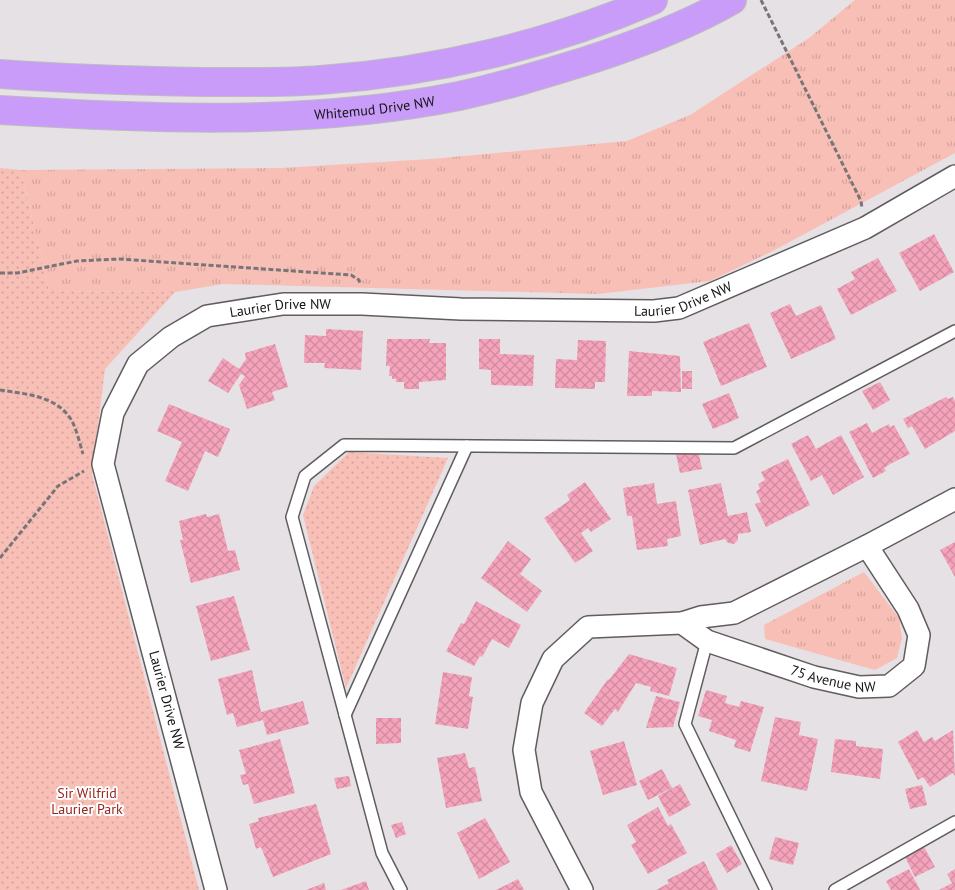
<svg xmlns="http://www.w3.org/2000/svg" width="955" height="890" font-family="'PT Sans',sans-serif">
<defs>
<pattern id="grass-tufts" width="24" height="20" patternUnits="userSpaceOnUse" patternTransform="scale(1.25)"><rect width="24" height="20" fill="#f8bfb6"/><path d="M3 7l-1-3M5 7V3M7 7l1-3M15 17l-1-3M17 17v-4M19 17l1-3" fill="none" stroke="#d4a39c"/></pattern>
<pattern id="park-dots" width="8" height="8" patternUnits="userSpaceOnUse" patternTransform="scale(1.25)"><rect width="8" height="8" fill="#f8bfb6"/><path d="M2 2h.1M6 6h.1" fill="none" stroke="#d4a39c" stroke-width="1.8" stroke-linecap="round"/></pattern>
<pattern id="building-cross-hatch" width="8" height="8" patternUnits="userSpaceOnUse" patternTransform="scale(1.25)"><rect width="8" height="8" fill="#f5a3bb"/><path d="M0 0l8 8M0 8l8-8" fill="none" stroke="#d18ba0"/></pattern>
</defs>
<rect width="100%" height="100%" fill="#e6e1e5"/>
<!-- grass -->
<g fill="url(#grass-tufts)">
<path d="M 855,0 L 955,0 L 955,153 L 771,252 L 710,281 L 598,294 L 223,284 L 175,292 L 49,291 L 21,170 L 281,168 L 431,159 L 627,141 L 690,115 L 809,38 Z"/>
<path d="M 864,572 L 899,618 L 902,638 L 897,658 L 875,670 L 765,639 L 764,625 Z"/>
</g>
<!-- park -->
<g fill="url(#park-dots)">
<path d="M 0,168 L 21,170 L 49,291 L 175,292 L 105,369 L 92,474 L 199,890 L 0,890 Z"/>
<path d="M 349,452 L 448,458 L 346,688 L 303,515 L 314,486 Z"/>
</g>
<!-- building -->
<g fill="url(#building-cross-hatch)">
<path d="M 934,234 L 954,272 L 920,291 L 899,253 Z"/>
<path d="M 878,258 L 897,291 L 851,315 L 837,289 L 855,279 L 851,272 Z"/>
<path d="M 790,304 L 796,316 L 821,305 L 836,339 L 791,359 L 770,313 Z"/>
<path d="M 749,323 L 767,367 L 721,386 L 703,342 Z"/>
<path d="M 326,329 L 363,331 L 361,370 L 324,368 L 325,363 L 304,363 L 305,335 L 326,336 Z"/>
<path d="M 387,339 L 430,339 L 429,343 L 446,343 L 446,380 L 419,382 L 419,389 L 404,389 L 404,382 L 396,382 L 396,379 L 392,379 L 392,376 L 389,376 L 390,366 L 386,366 Z"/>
<path d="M 479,339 L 500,339 L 500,354 L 534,355 L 533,386 L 491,385 L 491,370 L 479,369 Z"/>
<path d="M 578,340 L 606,341 L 605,382 L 595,382 L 595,389 L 555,388 L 556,359 L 577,360 Z"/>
<path d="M 275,344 L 288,387 L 272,392 L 275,400 L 247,409 L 239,385 L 245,376 L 241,374 L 228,393 L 208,381 L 223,358 L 239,369 L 246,359 L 245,353 Z"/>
<path d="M 629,351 L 680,356 L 681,392 L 652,391 L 652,396 L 627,396 Z"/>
<rect x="682" y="371" width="10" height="18"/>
<path d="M 880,382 L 890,400 L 873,410 L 862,391 Z"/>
<path d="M 729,393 L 739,418 L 713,429 L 702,404 Z"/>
<path d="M 946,397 L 948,399 L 953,397 L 955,401 L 955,431 L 925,449 L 912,426 L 908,428 L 903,419 Z"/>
<path d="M 169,404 L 230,429 L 218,457 L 205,451 L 188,491 L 165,481 L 182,442 L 157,431 Z"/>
<path d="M 867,423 L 872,433 L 889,424 L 890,427 L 894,425 L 910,454 L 892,463 L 884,468 L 886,471 L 873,478 L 849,432 Z"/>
<path d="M 808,435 L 816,449 L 841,435 L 864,477 L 833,495 L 822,475 L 811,481 L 791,444 Z"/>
<path d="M 698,450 L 702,469 L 680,473 L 676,454 Z"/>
<path d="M 788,459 L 810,505 L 766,527 L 755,504 L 761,502 L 756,491 L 760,489 L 758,484 L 765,480 L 761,472 Z"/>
<path d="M 585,482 L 611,519 L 591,532 L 588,528 L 581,533 L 593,551 L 575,563 L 544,518 L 570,500 L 567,495 Z"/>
<path d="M 654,483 L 657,504 L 676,501 L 681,536 L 667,539 L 668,546 L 637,550 L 632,516 L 627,516 L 623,488 Z"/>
<path d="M 721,483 L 728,516 L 747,512 L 751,532 L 738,534 L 738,540 L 734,544 L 728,543 L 725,539 L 700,545 L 688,490 Z"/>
<path d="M 206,514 L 207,517 L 219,514 L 228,551 L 235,550 L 240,570 L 191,583 L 180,540 L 183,540 L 179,521 Z"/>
<path d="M 508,541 L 531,559 L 520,574 L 542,591 L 527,612 L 481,578 Z"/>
<path d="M 955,542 L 955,577 L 940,550 Z"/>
<path d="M 234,596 L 250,650 L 211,661 L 196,606 Z"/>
<path d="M 476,601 L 521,625 L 509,648 L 492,639 L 482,657 L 480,656 L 474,666 L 446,651 L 461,623 L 464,624 Z"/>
<path d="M 629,654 L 677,668 L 669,696 L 650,691 L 651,687 L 636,683 L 618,712 L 615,709 L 602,726 L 584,713 L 608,679 L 609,680 Z"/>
<path d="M 252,670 L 261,712 L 303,701 L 309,724 L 267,735 L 263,720 L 237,727 L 233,713 L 227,715 L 218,679 Z"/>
<path d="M 443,672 L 472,677 L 469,696 L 473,697 L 468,729 L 435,724 Z"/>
<path d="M 706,690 L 727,696 L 725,703 L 739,707 L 741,701 L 764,707 L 750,752 L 734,747 L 736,740 L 709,731 L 712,720 L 698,716 Z"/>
<path d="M 656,696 L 680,702 L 673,727 L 646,728 Z"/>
<path d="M 775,717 L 801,722 L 799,735 L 818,739 L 807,791 L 761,781 Z"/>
<path d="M 376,718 L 401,718 L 401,743 L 376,744 Z"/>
<path d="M 917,730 L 924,742 L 932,737 L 935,741 L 953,730 L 955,776 L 953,773 L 930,787 L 923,777 L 918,780 L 898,742 Z"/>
<path d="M 280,739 L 295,793 L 254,804 L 248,784 L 243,785 L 240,775 L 246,774 L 239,750 Z"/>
<path d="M 835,739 L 856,741 L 856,746 L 883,749 L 880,779 L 831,772 Z"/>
<path d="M 624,741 L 637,785 L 603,795 L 590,751 Z"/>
<path d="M 465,753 L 469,768 L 475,767 L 482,801 L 446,808 L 437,758 Z"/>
<path d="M 662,769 L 672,788 L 648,800 L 639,781 Z"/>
<path d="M 349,776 L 351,786 L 337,789 L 334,778 Z"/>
<path d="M 680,784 L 691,805 L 669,817 L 658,796 Z"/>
<path d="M 922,785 L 927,805 L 910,809 L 905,789 Z"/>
<path d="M 316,804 L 331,854 L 273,877 L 261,847 L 256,849 L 249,824 L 259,821 L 258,818 Z"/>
<path d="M 658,807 L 668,826 L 671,824 L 687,853 L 648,874 L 631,845 L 636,842 L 627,825 Z"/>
<path d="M 485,818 L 510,862 L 479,879 L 457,833 Z"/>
<path d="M 402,822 L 406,834 L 396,838 L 391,825 Z"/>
<path d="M 775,837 L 799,843 L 793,865 L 769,859 Z"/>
<path d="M 731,845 L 742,864 L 727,873 L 716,854 Z"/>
<path d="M 923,845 L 935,867 L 915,877 L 904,855 Z"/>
<path d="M 704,861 L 718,890 L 656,890 L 669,883 L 667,880 Z"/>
<path d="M 909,869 L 920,890 L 891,890 L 886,881 Z"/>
<path d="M 955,869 L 955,890 L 939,890 L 952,883 L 947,874 Z"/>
<path d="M 518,879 L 524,890 L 496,890 Z"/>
<path d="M 366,881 L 369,890 L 341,890 Z"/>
<path d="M 324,883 L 326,890 L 306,890 Z"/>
</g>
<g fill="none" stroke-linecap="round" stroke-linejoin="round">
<defs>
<g id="lane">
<path d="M 707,641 L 685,724 L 766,890"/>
<path d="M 345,715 L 467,446"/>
<path d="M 401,890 L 382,853 L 292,517 L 305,476 L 344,445 L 734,448 L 955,331"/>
<path d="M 835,890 L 955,822"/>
</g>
<g id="street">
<path d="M 682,623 L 701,617 L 734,613 L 867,546 L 955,499"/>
<path id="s1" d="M 216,890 L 103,464 L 113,413 L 138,364 L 171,337 L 207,316 L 283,304 L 362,304 L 461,309 L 654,311 L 679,308 L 865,228 L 955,176"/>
<path id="s2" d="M 582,890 L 531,792 L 524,750 L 532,703 L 553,659 L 588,627 L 682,623 L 707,641 L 814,677 L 859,687 L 889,686 L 914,666 L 919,635 L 908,609 L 867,546"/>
</g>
<g id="highway">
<path d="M 0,74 C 68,79 136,81 204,82 C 243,82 282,83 321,80 C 434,72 549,45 653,0"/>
<path id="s3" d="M 0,110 C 150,119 311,126 459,96 C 502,87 544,74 586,61 C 636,45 687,26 732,0"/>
</g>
</defs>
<!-- lane casing -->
<use href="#lane" stroke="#605c5f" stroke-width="14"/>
<!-- street casing -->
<use href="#street" stroke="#605c5f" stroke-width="24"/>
<!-- highway casing -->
<use href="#highway" stroke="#bdbdbd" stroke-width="30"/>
<!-- path -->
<g stroke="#787578" stroke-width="3" stroke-dasharray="5 2.5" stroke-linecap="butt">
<path d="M 761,0 L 861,201 L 862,208"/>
<path d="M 0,273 L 17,273 L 77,261 L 119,259 L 351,275 L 359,280 L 360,284"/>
<path d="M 0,390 C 26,394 58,396 72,421 C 77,431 80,444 83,454"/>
<path d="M 0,558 L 58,486 L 84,471"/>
</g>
<!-- lane -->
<use href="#lane" stroke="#fff" stroke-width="11"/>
<!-- street -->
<use href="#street" stroke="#fff" stroke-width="21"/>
<!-- highway -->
<use href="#highway" stroke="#c89cf8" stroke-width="28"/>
</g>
<g text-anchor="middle" stroke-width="4" stroke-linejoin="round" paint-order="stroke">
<!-- street labels -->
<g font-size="14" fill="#151315" stroke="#fff">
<text dy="5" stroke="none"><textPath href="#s3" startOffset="375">Whitemud Drive NW</textPath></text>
<text dy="5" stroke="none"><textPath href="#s1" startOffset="1111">Laurier Drive NW</textPath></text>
<text dy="5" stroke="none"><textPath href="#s1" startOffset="706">Laurier Drive NW</textPath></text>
<text dy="5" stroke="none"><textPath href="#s2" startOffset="554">75 Avenue NW</textPath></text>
<text transform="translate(167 700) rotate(75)" y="5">Laurier Drive NW</text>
</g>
<!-- park labels -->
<g font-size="14" fill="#98221d" stroke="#fff">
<text x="87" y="798">Sir Wilfrid<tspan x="87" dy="16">Laurier Park</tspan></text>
</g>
</g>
</svg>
